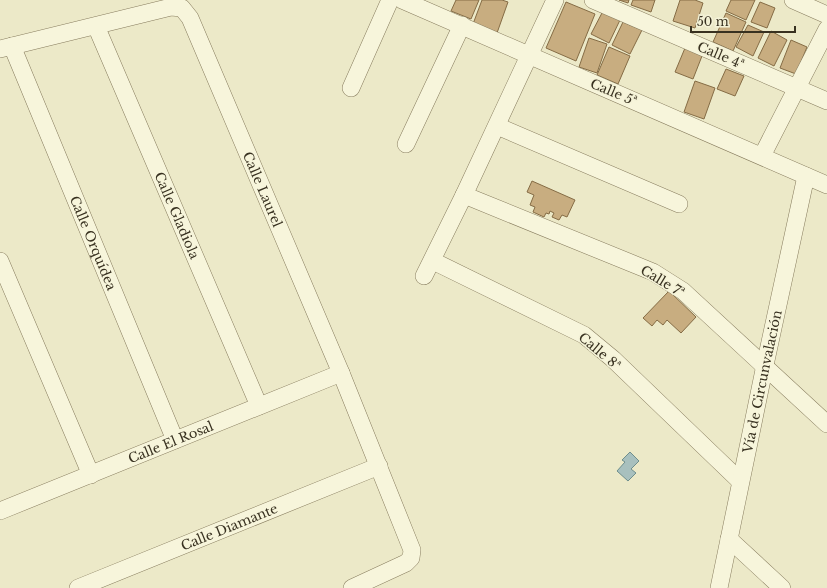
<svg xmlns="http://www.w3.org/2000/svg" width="827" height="588" font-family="'Libre Baskerville',serif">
<rect width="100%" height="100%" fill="#ece9c8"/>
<!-- water -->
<path fill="#a8c0be" stroke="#6f8f8d" d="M 630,452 L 639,461 L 631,469 L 636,473 L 628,481 L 617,471 L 625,462 L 622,460 Z"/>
<!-- building -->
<g fill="#c8ad80" stroke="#856c45">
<path d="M 456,0 L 479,0 L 471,19 L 451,11 Z"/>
<path d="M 482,0 L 502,0 L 508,2 L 497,33 L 473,24 Z"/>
<path d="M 619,0 L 629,0 L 628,3 Z"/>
<path d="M 633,0 L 655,0 L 651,12 L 631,5 Z"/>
<path d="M 680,0 L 695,0 L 703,3 L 695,28 L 673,21 Z"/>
<path d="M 731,0 L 755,0 L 746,20 L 726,11 Z"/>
<path d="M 566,2 L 595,14 L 576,61 L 546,48 Z"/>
<path d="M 760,2 L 775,8 L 767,28 L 751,22 Z"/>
<path d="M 603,11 L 620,20 L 609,43 L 591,34 Z"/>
<path d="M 726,13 L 746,22 L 733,51 L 713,42 Z"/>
<path d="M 623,22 L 642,30 L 630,54 L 612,45 Z"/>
<path d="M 748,25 L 764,32 L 753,56 L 736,47 Z"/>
<path d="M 771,31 L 787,40 L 774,66 L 758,58 Z"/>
<path d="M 589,38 L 607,44 L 597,73 L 579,67 Z"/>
<path d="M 791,40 L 807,47 L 796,74 L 780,68 Z"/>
<path d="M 609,47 L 630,56 L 618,84 L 597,75 Z"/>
<path d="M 685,48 L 702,56 L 693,79 L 675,72 Z"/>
<path d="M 726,69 L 744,76 L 735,96 L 717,89 Z"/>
<path d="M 695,81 L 715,88 L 704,119 L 684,112 Z"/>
<path d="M 532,181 L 575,200 L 567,217 L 562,215 L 559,220 L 552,217 L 554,213 L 550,211 L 549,214 L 546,213 L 544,217 L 533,212 L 535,207 L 530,205 L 534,195 L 527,192 Z"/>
<path d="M 669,291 L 696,317 L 681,333 L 667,320 L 663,325 L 657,320 L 652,326 L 643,318 Z"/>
</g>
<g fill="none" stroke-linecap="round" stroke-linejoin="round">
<defs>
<g id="street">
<path d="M 402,0 L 827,185"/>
<path d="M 593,0 L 827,101"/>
<path d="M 793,0 L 827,15"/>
<path id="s1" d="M 96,26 L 259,406"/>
<path id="s2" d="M 12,46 L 175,440"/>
<path id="s3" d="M 0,49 L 171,7 L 182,8 L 190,18 L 341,373 L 412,550 L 411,558 L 406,563 L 352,588"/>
<path d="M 351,88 L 390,0"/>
<path d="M 497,126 L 679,204"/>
<path d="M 406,144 L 462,25"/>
<path d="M 762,156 L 827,29"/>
<path d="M 464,195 L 653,272 L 683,291 L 827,424"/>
<path d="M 0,261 L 91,475"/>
<path d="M 433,261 L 584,335 L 613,359 L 740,481"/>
<path d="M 424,276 L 464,195 L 555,0"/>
<path id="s4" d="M 0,511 L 341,373"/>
<path d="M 729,539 L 782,588"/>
<path id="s5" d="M 78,588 L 379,466"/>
<path id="s6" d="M 719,588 L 765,365 L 806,176"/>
</g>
</defs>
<!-- street casing -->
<use href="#street" stroke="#877c5e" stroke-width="18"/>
<!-- street -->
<use href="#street" stroke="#f7f5db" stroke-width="17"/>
</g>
<g text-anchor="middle" stroke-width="3" stroke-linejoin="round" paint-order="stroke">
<!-- street labels -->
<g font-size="13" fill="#383120" stroke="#f4f2d7">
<text transform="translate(721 55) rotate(23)" y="5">Calle 4ª</text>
<text transform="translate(614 92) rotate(23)" y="5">Calle 5ª</text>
<text dy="5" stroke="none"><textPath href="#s3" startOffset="386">Calle Laurel</textPath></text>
<text dy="5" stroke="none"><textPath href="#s1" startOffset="206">Calle Gladiola</textPath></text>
<text dy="5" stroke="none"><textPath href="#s2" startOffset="213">Calle Orquídea</textPath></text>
<text transform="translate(663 281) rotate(31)" y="5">Calle 7ª</text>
<text transform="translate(600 351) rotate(40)" y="5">Calle 8ª</text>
<text dy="5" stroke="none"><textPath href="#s6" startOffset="211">Vía de Circunvalación</textPath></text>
<text dy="5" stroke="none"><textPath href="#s4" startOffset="184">Calle El Rosal</textPath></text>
<text dy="5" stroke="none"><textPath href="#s5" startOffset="163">Calle Diamante</textPath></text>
</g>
</g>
<!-- scale -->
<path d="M691 26v6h104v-6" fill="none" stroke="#383120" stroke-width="2"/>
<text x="697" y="26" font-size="12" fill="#383120" stroke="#f4f2d7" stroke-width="3" paint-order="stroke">50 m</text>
</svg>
